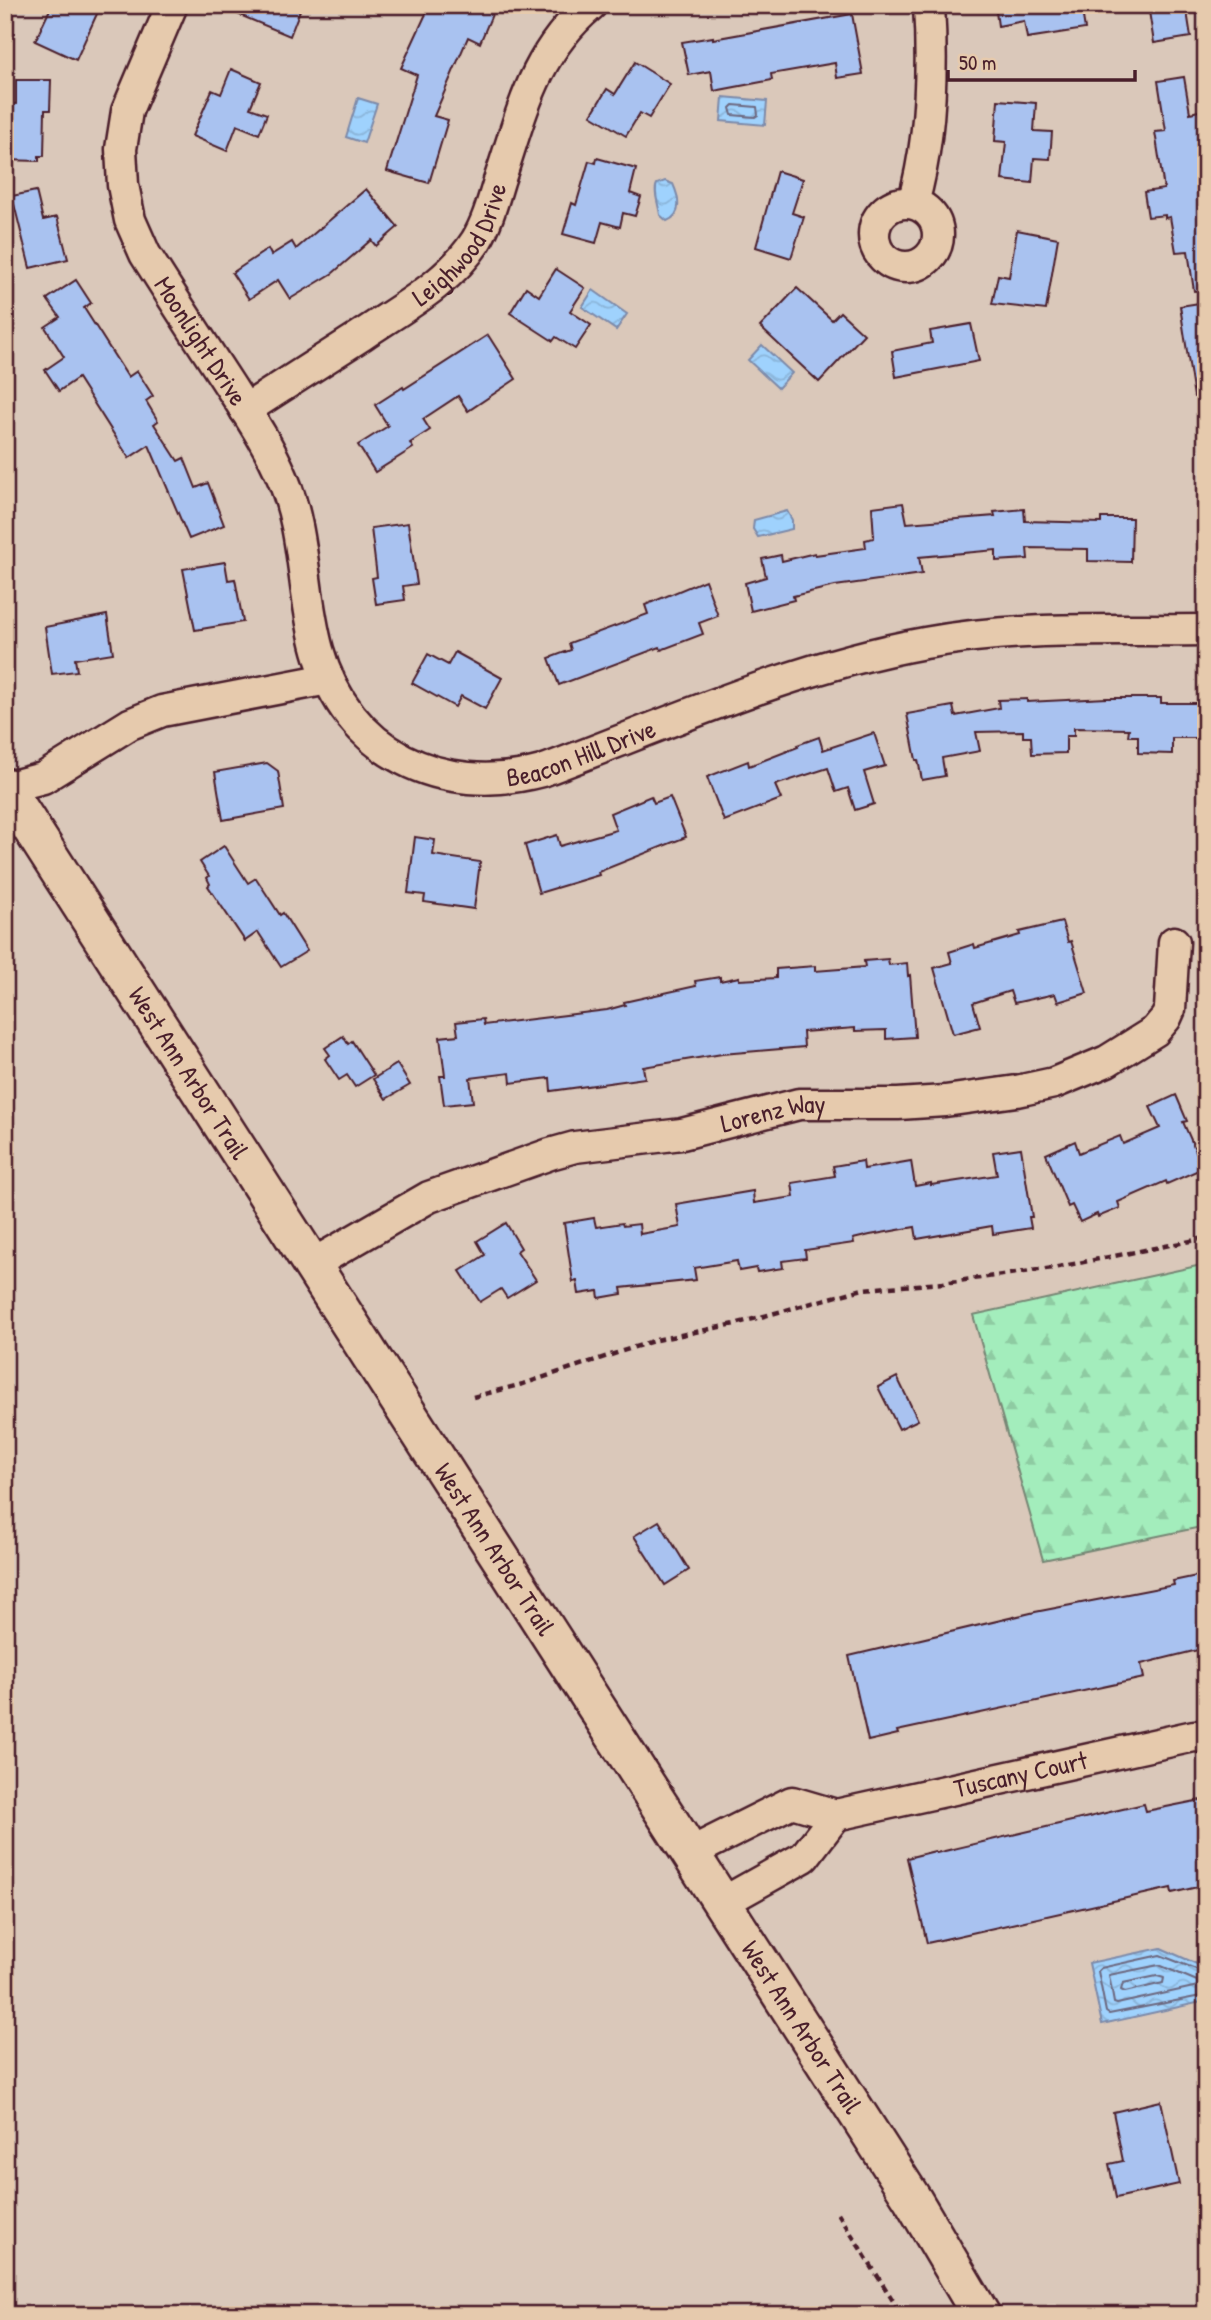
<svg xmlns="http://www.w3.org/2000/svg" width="1211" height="2320" font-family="'Patrick Hand',sans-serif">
<defs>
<pattern id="forest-firs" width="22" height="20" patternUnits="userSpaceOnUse" patternTransform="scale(1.75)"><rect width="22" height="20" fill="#a3edbc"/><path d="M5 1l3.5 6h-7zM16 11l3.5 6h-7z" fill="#8ecba2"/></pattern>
<pattern id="water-waves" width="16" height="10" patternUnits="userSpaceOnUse" patternTransform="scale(1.75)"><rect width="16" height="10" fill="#9fd2fd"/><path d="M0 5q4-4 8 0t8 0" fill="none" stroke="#8ab4d9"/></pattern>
</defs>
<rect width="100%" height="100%" fill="#dac8ba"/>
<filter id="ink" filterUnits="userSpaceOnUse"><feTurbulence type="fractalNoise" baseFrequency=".0143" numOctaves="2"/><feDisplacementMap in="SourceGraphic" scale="14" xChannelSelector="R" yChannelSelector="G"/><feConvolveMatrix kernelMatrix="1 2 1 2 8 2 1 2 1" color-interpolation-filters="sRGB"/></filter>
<g filter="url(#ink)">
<!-- forest -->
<path fill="url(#forest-firs)" stroke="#768674" stroke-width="2" d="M 1206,1264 L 1206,1526 L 1043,1560 L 973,1315 Z"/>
<!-- water -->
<g fill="url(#water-waves)" stroke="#7d8aa9" stroke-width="2">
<path d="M 723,97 L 767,101 L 765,125 L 721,121 Z"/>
<path d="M 358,98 L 377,104 L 364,143 L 346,137 Z"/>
<path d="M 665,181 L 673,184 C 679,197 683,215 667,221 L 660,215 C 659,206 653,191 657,184 Z"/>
<path d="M 593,290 L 627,314 L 616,330 L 582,307 Z"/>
<path d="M 762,345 L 792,373 L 778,388 L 748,360 Z"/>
<path d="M 787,511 L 792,520 L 792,529 L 758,537 L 753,529 L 754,520 Z"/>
<path d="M 1161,1948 L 1206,1968 L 1206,2001 L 1102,2024 L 1089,1963 Z"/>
</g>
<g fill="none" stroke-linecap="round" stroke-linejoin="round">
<!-- shore -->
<g stroke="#6c677f" stroke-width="2">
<path d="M 733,105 L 757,107 L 758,115 L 755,117 L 732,115 L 730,108 Z"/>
<path d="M 1159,1965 L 1197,1981 L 1198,1986 L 1117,2004 L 1114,2003 L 1109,1975 Z"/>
<path d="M 1206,1973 L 1160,1955 L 1101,1968 L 1098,1971 L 1106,2012 L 1109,2014 L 1206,1995"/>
<path d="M 1157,1976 L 1164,1978 L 1163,1983 L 1125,1992 L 1121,1990 L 1123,1983 Z"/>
</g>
</g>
<!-- building -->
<g fill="#a9c2f0" stroke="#4a1f2b" stroke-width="2">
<path d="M 52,5 L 101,5 L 76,60 L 35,41 Z"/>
<path d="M 216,5 L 302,5 L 290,36 Z"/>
<path d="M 430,5 L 478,5 L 493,12 L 480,43 L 468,37 L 434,116 L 448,120 L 429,183 L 387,171 L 417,75 L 401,68 Z"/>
<path d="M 995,5 L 1081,5 L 1085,29 L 1027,38 L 1024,21 L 998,26 Z"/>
<path d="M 1148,5 L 1186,5 L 1191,37 L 1154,43 Z"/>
<path d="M 852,14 L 863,74 L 837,78 L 835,63 L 771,74 L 772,80 L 714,91 L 711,71 L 689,75 L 682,42 L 713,37 L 713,39 Z"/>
<path d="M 635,62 L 670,84 L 649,118 L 640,113 L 626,136 L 591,115 L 607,89 L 615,94 Z"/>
<path d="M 231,69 L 261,82 L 250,108 L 267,114 L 259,134 L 237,125 L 227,151 L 192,136 L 212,90 L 221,94 Z"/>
<path d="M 1184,77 L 1190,113 L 1203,110 L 1206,129 L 1206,290 L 1194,291 L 1188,251 L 1176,252 L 1170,217 L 1165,218 L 1165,215 L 1148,217 L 1144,192 L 1164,189 L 1155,132 L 1166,131 L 1158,81 Z"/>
<path d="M 16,80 L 51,80 L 50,110 L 45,110 L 44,156 L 39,156 L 39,161 L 5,160 L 5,103 L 16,104 Z"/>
<path d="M 998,100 L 1036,103 L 1034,131 L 1052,132 L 1050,159 L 1034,158 L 1032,183 L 1002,180 L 1006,142 L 995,141 Z"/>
<path d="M 597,158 L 636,169 L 630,193 L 641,197 L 635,216 L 623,213 L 620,227 L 602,222 L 596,243 L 563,234 L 572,203 L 576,205 L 589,161 L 596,163 Z"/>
<path d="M 777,171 L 803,179 L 792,213 L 804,217 L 791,258 L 756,247 Z"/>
<path d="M 366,189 L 398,227 L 376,246 L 371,240 L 333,273 L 290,299 L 278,280 L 249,299 L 232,273 L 268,249 L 271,255 L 292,242 L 296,249 Z"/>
<path d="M 36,191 L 43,220 L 57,217 L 68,259 L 30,268 L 12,196 Z"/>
<path d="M 1017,230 L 1058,238 L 1046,310 L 992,304 L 998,275 L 1009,277 Z"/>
<path d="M 556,269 L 585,288 L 570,311 L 591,325 L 575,349 L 556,337 L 553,341 L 510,313 L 526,287 L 539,296 Z"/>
<path d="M 76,280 L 91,303 L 84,308 L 128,377 L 137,371 L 153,396 L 146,401 L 158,421 L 154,424 L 178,461 L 184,458 L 196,488 L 208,483 L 224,525 L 189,539 L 149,445 L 129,458 L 78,378 L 59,391 L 45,370 L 64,357 L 45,327 L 60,317 L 47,299 Z"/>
<path d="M 797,288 L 832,320 L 840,312 L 864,334 L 819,382 L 760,327 Z"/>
<path d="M 1206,302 L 1206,396 L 1194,397 L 1180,306 Z"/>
<path d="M 971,324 L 979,361 L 896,377 L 892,351 L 932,343 L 930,331 Z"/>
<path d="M 488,335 L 516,379 L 468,411 L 458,396 L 423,419 L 430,430 L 410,443 L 413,448 L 375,472 L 358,445 L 388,426 L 375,405 L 403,387 L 404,389 Z"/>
<path d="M 903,503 L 907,523 L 995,516 L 994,512 L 1024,509 L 1025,521 L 1101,523 L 1101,518 L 1132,518 L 1131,562 L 1088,561 L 1088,549 L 1027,548 L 1028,559 L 996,561 L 996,550 L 919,557 L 922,574 L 835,586 L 793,596 L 794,600 L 751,611 L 745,583 L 766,577 L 762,559 L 781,555 L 782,561 L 815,553 L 815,555 L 866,548 L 865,540 L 874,538 L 872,507 Z"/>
<path d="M 408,523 L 417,584 L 403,586 L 405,600 L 376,604 L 372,578 L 377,577 L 371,528 Z"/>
<path d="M 225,562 L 228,580 L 235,579 L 243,622 L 195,630 L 183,569 Z"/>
<path d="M 705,580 L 718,616 L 699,623 L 703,634 L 661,650 L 660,647 L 559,685 L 549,658 L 571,650 L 569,643 L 648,614 L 645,605 Z"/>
<path d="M 107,615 L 113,653 L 75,659 L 77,671 L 52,674 L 45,627 Z"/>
<path d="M 455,652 L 502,678 L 485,709 L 461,696 L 455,707 L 412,683 L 428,654 L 448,665 Z"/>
<path d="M 1107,698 L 1161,698 L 1161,703 L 1206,703 L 1206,738 L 1172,738 L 1172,754 L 1138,753 L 1138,736 L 1128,736 L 1129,729 L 1074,728 L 1074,736 L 1066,736 L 1066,753 L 1032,754 L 1031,737 L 1023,737 L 1023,731 L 976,732 L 980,751 L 942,758 L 945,776 L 922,780 L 918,760 L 916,760 L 907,714 L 953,706 L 955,716 L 999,708 L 998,700 L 1027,699 L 1027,702 Z"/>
<path d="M 874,733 L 885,766 L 864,772 L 874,804 L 855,810 L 848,788 L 836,792 L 828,768 L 775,785 L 781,799 L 724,821 L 707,777 L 748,761 L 749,766 L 798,747 L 797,745 L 819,737 L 823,750 Z"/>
<path d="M 267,763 L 278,771 L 284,809 L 223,820 L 215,772 Z"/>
<path d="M 651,796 L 654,803 L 670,797 L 686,837 L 598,872 L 599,875 L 539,893 L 525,845 L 557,835 L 560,846 L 616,830 L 610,813 Z"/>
<path d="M 415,837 L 435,840 L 433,855 L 480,862 L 474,909 L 424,902 L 425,895 L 408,893 Z"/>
<path d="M 224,846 L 248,883 L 256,878 L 280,915 L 283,913 L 307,951 L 281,967 L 258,932 L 245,941 L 208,886 L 210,884 L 207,878 L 209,876 L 200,862 Z"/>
<path d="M 1062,922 L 1068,942 L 1071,941 L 1087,993 L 1058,1002 L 1055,994 L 1014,1003 L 1010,991 L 973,1003 L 980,1027 L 953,1034 L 934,968 L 952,963 L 949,952 L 974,944 L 975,948 L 1020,935 L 1019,932 Z"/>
<path d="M 888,959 L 889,965 L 907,963 L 908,976 L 910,975 L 915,1037 L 886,1039 L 886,1030 L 855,1031 L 855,1028 L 803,1032 L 804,1047 L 722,1054 L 643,1067 L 645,1078 L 551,1091 L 550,1078 L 511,1083 L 510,1073 L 470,1078 L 473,1102 L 444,1105 L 440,1076 L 445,1076 L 440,1037 L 458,1035 L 456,1022 L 483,1019 L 484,1025 L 607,1010 L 625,1005 L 624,1002 L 696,986 L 695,981 L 720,977 L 720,981 L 739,977 L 739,980 L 776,978 L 776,969 L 815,966 L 815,971 L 865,967 L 864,961 Z"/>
<path d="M 343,1036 L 348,1044 L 352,1041 L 374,1075 L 355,1087 L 347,1075 L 339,1080 L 325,1059 L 330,1055 L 325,1048 Z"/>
<path d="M 397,1064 L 410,1085 L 386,1099 L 373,1079 Z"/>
<path d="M 1176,1095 L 1187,1121 L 1183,1122 L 1199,1158 L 1197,1159 L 1201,1169 L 1167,1184 L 1166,1181 L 1118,1202 L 1120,1208 L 1098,1217 L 1097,1214 L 1080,1222 L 1072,1205 L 1068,1207 L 1046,1154 L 1075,1141 L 1079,1153 L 1120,1136 L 1123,1144 L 1160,1128 L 1150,1107 Z"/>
<path d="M 1021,1148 L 1032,1217 L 1029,1217 L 1031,1228 L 993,1234 L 992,1226 L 917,1239 L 915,1227 L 870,1235 L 853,1239 L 854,1243 L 805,1250 L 806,1258 L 782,1261 L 783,1268 L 757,1272 L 756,1268 L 739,1271 L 737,1261 L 694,1268 L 696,1280 L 621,1288 L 622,1294 L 599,1298 L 598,1291 L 579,1294 L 577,1281 L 573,1282 L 564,1223 L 594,1218 L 596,1227 L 622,1223 L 623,1226 L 639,1224 L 640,1234 L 680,1227 L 676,1204 L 753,1191 L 754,1203 L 794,1197 L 792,1183 L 835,1176 L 833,1166 L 863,1161 L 864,1169 L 911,1161 L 915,1186 L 931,1183 L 931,1185 L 997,1175 L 993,1152 Z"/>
<path d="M 506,1223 L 521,1248 L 517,1251 L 536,1280 L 507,1298 L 501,1289 L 480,1302 L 460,1271 L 485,1255 L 477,1241 Z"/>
<path d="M 897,1377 L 918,1420 L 899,1429 L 878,1387 Z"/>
<path d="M 659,1521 L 689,1570 L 665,1585 L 634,1536 Z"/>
<path d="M 1206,1574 L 1206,1648 L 1141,1664 L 1144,1678 L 897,1731 L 898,1734 L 868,1741 L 849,1656 L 1035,1612 L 1174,1585 L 1173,1581 Z"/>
<path d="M 1206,1799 L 1206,1885 L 1172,1893 L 1171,1888 L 927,1943 L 907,1858 L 935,1851 L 936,1853 L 1144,1804 L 1146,1811 Z"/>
<path d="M 1161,2101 L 1179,2184 L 1116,2198 L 1109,2164 L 1123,2161 L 1113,2112 Z"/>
</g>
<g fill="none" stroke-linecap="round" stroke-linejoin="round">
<defs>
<g id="minor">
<path id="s1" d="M 172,5 L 127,111 L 121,149 L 123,185 L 130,220 L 145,254 C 172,297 200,340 228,383 C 248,414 269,445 283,479 C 306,534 302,593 318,650 C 347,753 441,798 542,771 C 667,724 792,667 925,643 C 1017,626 1112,631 1206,630"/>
<path d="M 913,203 C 931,140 933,71 929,5"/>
<circle cx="906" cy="235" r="32"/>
<path id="s2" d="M 245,410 C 284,385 323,360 362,335 C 403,307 448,284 476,241 C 487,223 493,201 499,181 C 522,113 533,54 591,5"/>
<path d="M 5,788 L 43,778 L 130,724 L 162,711 L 328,679"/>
<path id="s3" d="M 313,1264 L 429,1197 L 550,1154 L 575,1147 L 682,1134 L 799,1104 L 898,1104 L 945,1101 L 1017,1091 L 1054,1083 L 1107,1061 L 1155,1031 L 1166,1018 L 1170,1009 L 1174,942"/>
<path id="s4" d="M 836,1815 L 1194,1736 L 1206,1737"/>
<path d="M 690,1853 L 792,1802 L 836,1815 L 804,1857 L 722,1903"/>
</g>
<g id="tertiary">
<path id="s5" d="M 5,787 L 913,2200 L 981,2315"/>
</g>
</defs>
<!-- minor casing -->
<use href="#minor" stroke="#4a1f2b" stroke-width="35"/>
<!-- tertiary casing -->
<use href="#tertiary" stroke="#4a1f2b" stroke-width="42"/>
<!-- path -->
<g stroke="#4a1f2b" stroke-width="4.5" stroke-dasharray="7 5" stroke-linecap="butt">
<path d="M 473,1397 L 523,1384 L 656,1340 L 735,1324 L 863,1289 L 943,1283 L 1053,1268 L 1206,1238"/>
<path d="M 838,2213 L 902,2315"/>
</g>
<!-- minor -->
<use href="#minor" stroke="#e6caad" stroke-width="30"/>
<!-- tertiary -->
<use href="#tertiary" stroke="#e6caad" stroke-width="37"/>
</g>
</g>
<g text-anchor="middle" stroke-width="5" stroke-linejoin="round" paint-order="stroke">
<!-- street labels -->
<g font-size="26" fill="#4a1f2b" stroke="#e6caad">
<text dy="9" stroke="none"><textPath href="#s2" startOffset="276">Leighwood Drive</textPath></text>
<text dy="9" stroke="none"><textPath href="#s1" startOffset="366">Moonlight Drive</textPath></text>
<text dy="9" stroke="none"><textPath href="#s1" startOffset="1029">Beacon Hill Drive</textPath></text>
<text dy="9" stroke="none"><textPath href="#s5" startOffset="340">West Ann Arbor Trail</textPath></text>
<text dy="9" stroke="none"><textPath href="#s3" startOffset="490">Lorenz Way</textPath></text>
<text dy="9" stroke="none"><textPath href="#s5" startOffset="906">West Ann Arbor Trail</textPath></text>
<text dy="9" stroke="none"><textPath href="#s4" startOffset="189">Tuscany Court</textPath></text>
<text dy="9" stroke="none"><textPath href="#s5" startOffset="1474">West Ann Arbor Trail</textPath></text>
</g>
</g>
<!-- margin -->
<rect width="1211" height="2320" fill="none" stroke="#e6caad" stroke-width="28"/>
<rect x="14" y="14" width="1183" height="2292" fill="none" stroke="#4a1f2b" stroke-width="2.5" filter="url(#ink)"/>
<!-- scale -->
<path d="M948 70v10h187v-10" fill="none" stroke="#4a1f2b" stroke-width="3.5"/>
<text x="959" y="70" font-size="21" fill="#4a1f2b" stroke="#e6caad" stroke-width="5" paint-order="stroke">50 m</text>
</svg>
